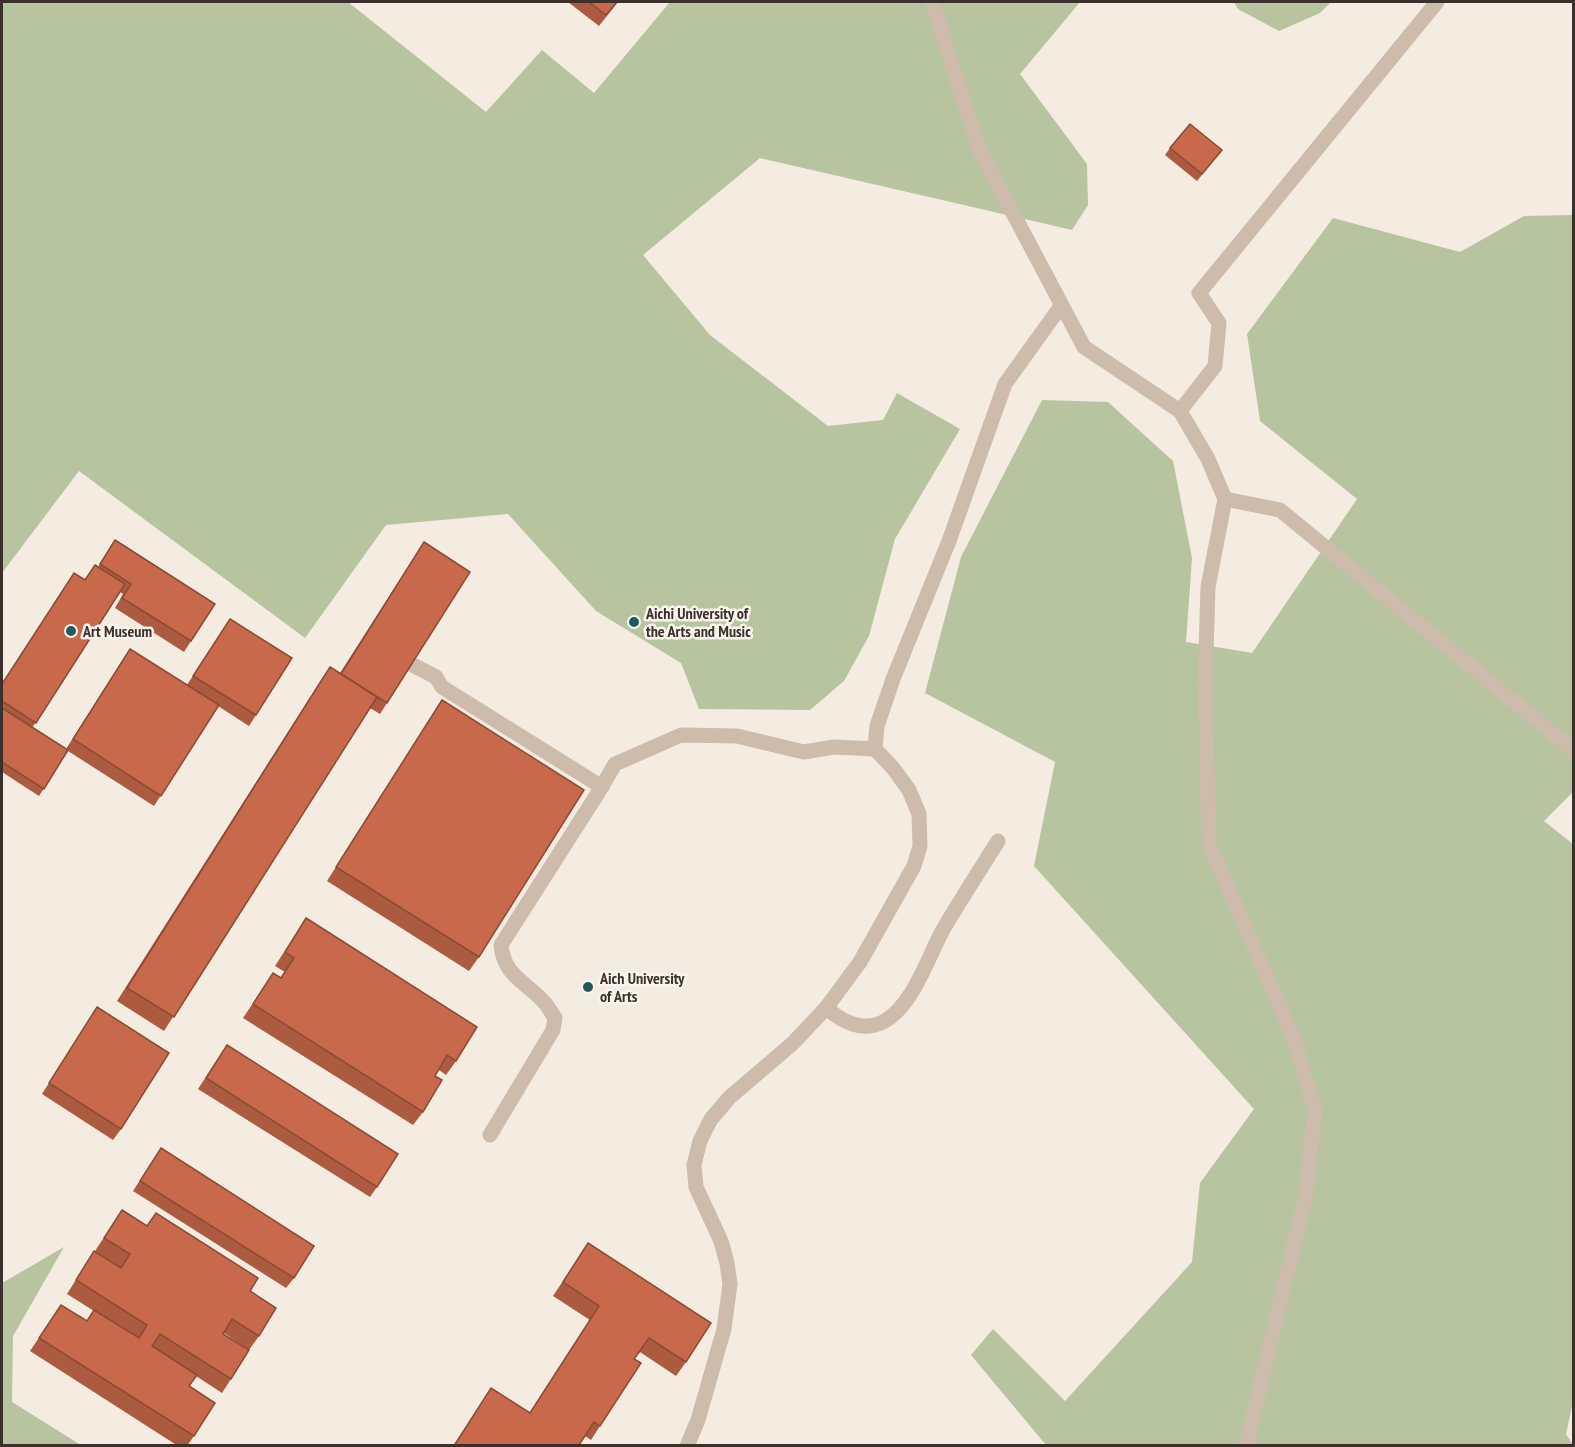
<svg xmlns="http://www.w3.org/2000/svg" width="1575" height="1447" font-family="'PT Sans Narrow',sans-serif">
<rect width="100%" height="100%" fill="#f4ebe1"/>
<!-- green -->
<g fill="#b8c4a0">
<path d="M 2,2 L 348,2 L 486,112 L 542,50 L 594,93 L 670,2 L 1080,2 L 1020,74 L 1087,164 L 1088,205 L 1072,230 L 760,158 L 643,255 L 710,335 L 828,426 L 883,420 L 897,393 L 960,429 L 895,539 L 869,636 L 844,681 L 810,710 L 699,709 L 681,663 L 596,611 L 508,514 L 386,525 L 305,638 L 79,471 L 2,573 Z"/>
<path d="M 1234,2 L 1331,2 L 1320,13 L 1279,31 L 1238,9 Z"/>
<path d="M 1573,215 L 1574,791 L 1544,821 L 1574,845 L 1574,1397 L 1566,1434 L 1573,1445 L 1046,1445 L 971,1355 L 993,1329 L 1065,1401 L 1192,1262 L 1200,1183 L 1254,1109 L 1034,866 L 1055,762 L 925,693 L 961,557 L 1042,400 L 1108,402 L 1173,461 L 1192,558 L 1186,642 L 1252,653 L 1357,499 L 1260,421 L 1247,334 L 1333,218 L 1460,252 L 1524,216 Z"/>
<path d="M 64,1247 L 13,1336 L 12,1402 L 81,1445 L 2,1445 L 2,1283 Z"/>
</g>
<g fill="none" stroke-linecap="round" stroke-linejoin="round">
<!-- minor -->
<g stroke="#cdbbac" stroke-width="15">
<path d="M 932,2 L 979,149 L 1084,347 L 1180,411 L 1208,459 L 1225,499 L 1280,510 L 1574,751"/>
<path d="M 1180,411 L 1215,366 L 1219,323 L 1199,293 L 1437,2"/>
<path d="M 1225,499 L 1208,587 L 1205,686 L 1209,844 L 1294,1039 L 1315,1112 L 1305,1198 L 1246,1446"/>
<path d="M 411,664 L 436,677 L 442,687 L 602,787"/>
<path d="M 826,1008 C 843,1022 863,1033 885,1021 C 914,1004 928,956 944,928 C 961,899 980,870 998,841"/>
<path d="M 490,1135 L 553,1030 L 555,1018 C 551,1012 548,1006 544,1002 C 525,981 504,976 501,945 L 598,793 L 615,764 L 681,735 L 737,736 L 804,752 L 834,747 L 875,749"/>
<path d="M 687,1446 L 698,1420 L 724,1329 L 730,1284 L 727,1263 L 721,1241 L 696,1187 L 694,1165 L 700,1141 L 711,1119 L 730,1097 L 793,1043 L 826,1008 L 860,962 L 914,866 L 920,846 L 919,814 L 909,790 L 893,768 L 875,749 L 877,726 L 893,679 L 949,541 L 1005,384 L 1061,306"/>
</g>
</g>
<!-- wall -->
<g fill="#ac5a40">
<path d="M 568,2 L 618,2 L 599,26 Z"/>
<path d="M 1170,148 L 1222,150 L 1197,181 L 1165,155 Z"/>
<path d="M 115,540 L 191,641 L 184,652 L 115,608 L 123,594 L 120,592 L 32,728 L 66,749 L 130,649 L 187,685 L 230,619 L 256,715 L 249,726 L 218,706 L 154,806 L 68,751 L 39,796 L 2,772 L 2,683 L 98,567 Z"/>
<path d="M 424,542 L 387,703 L 380,714 L 370,708 L 164,1031 L 117,1001 L 321,680 L 330,667 L 340,673 Z"/>
<path d="M 442,700 L 479,957 L 469,971 L 327,881 Z"/>
<path d="M 306,918 L 456,1061 L 446,1075 L 439,1070 L 435,1076 L 423,1112 L 413,1125 L 243,1018 L 273,973 L 281,978 L 285,972 L 275,966 Z"/>
<path d="M 97,1007 L 121,1129 L 113,1140 L 42,1094 Z"/>
<path d="M 227,1045 L 377,1187 L 370,1197 L 198,1089 Z"/>
<path d="M 161,1148 L 294,1278 L 286,1288 L 133,1191 Z"/>
<path d="M 122,1210 L 147,1226 L 156,1213 L 250,1291 L 259,1336 L 249,1350 L 224,1333 L 231,1379 L 222,1393 L 196,1376 L 189,1386 L 194,1436 L 187,1446 L 178,1446 L 30,1351 L 61,1305 L 87,1321 L 94,1311 L 67,1294 L 94,1251 L 120,1268 L 95,1251 Z"/>
<path d="M 588,1243 L 686,1362 L 676,1376 L 640,1352 L 634,1359 L 600,1426 L 591,1440 L 585,1436 L 579,1445 L 580,1446 L 453,1446 L 491,1388 L 530,1413 L 590,1320 L 553,1296 Z"/>
</g>
<!-- building -->
<g fill="#c8694b" stroke="#8c4a34" stroke-width="1.5">
<path d="M 589,2 L 617,2 L 606,15 Z"/>
<path d="M 1190,124 L 1222,150 L 1202,174 L 1170,148 Z"/>
<path d="M 115,540 L 215,604 L 191,641 L 122,598 L 131,584 L 100,564 Z"/>
<path d="M 424,542 L 470,572 L 387,703 L 341,674 Z"/>
<path d="M 95,565 L 125,584 L 36,723 L 2,701 L 2,684 L 74,573 L 85,580 Z"/>
<path d="M 230,619 L 292,658 L 256,715 L 193,676 Z"/>
<path d="M 130,649 L 219,705 L 161,796 L 73,739 Z"/>
<path d="M 330,667 L 377,697 L 174,1017 L 127,988 Z"/>
<path d="M 442,700 L 584,790 L 479,957 L 336,867 Z"/>
<path d="M 2,708 L 68,750 L 44,789 L 2,762 Z"/>
<path d="M 306,918 L 477,1027 L 456,1061 L 447,1055 L 435,1076 L 442,1080 L 423,1112 L 253,1004 L 273,973 L 281,978 L 294,958 L 285,952 Z"/>
<path d="M 97,1007 L 169,1053 L 121,1129 L 49,1083 Z"/>
<path d="M 227,1045 L 398,1154 L 377,1187 L 206,1078 Z"/>
<path d="M 161,1148 L 314,1246 L 294,1278 L 140,1181 Z"/>
<path d="M 122,1210 L 147,1226 L 156,1213 L 258,1278 L 250,1291 L 276,1308 L 259,1336 L 232,1319 L 223,1334 L 249,1350 L 231,1379 L 160,1334 L 152,1346 L 197,1375 L 189,1386 L 215,1403 L 194,1436 L 39,1338 L 61,1305 L 87,1321 L 94,1310 L 139,1338 L 147,1325 L 76,1280 L 94,1251 L 121,1268 L 130,1254 L 104,1238 Z"/>
<path d="M 588,1243 L 711,1323 L 686,1362 L 649,1338 L 634,1359 L 641,1363 L 600,1426 L 594,1422 L 579,1445 L 580,1446 L 454,1446 L 491,1388 L 530,1413 L 599,1306 L 563,1282 Z"/>
</g>
<!-- markers -->
<g fill="#1f5a5e" stroke="#fbf5ee" stroke-width="2">
<circle cx="634" cy="622" r="6"/>
<circle cx="71" cy="631" r="6"/>
<circle cx="588" cy="987" r="6"/>
</g>
<g text-anchor="middle" stroke-width="5" stroke-linejoin="round" paint-order="stroke">
<!-- poi labels -->
<g font-size="16" font-weight="bold" fill="#3b302b" stroke="#fbf5ee" text-anchor="start">
<text x="646" y="619">Aichi University of<tspan x="646" dy="18">the Arts and Music</tspan></text>
<text x="83" y="637">Art Museum</text>
<text x="600" y="984">Aich University<tspan x="600" dy="18">of Arts</tspan></text>
</g>
</g>
<!-- border -->
<rect width="1575" height="1447" fill="none" stroke="#3b302b" stroke-width="6"/>
</svg>
